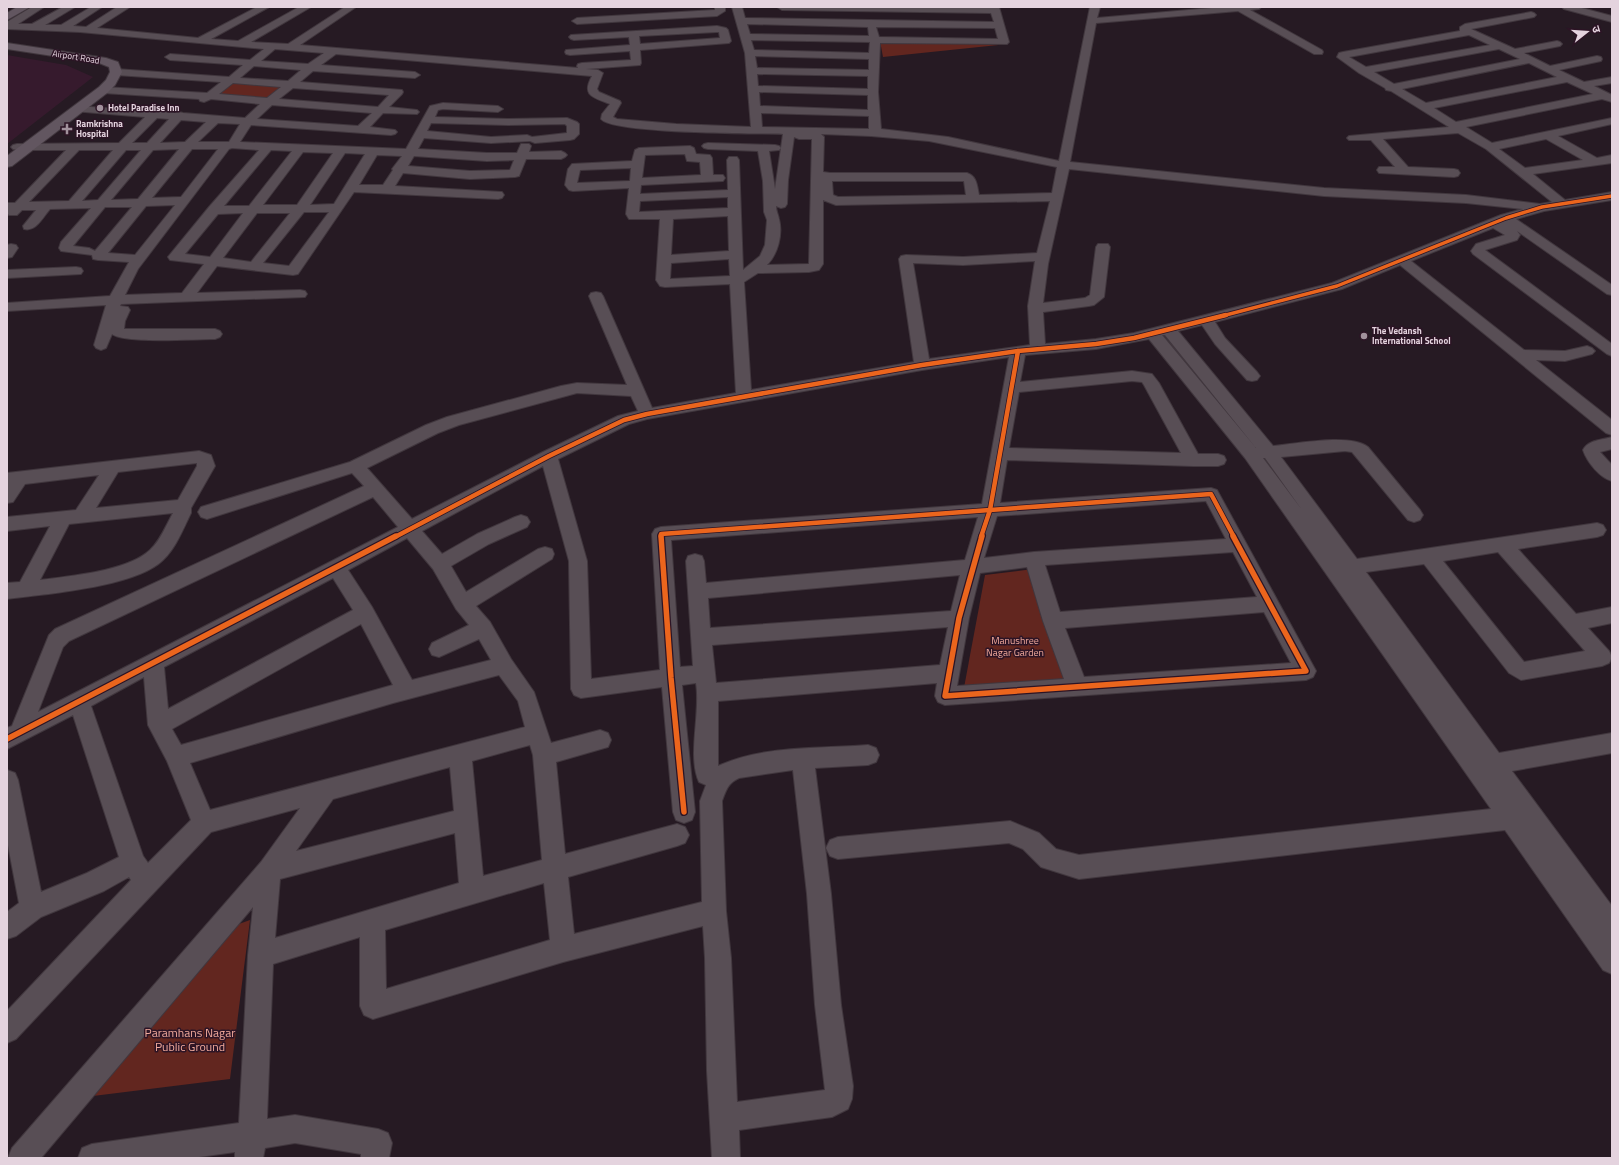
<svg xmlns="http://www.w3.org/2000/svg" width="1619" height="1165" font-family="'Titillium Web','Noto Sans Devanagari',sans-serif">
<rect width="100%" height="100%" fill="#261a23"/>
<!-- built -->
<path fill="#361a2d" d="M 7,55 L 66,65 L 93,77 L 7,144 Z"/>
<!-- green -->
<g fill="#62261f">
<path d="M 880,41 L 1008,44 L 883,57 Z"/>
<path d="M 232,81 L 286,85 L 270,100 L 214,96 Z"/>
<path d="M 1033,569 L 1075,684 L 963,693 L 985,575 Z"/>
<path d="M 250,920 L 230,1079 L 85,1097 L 225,929 Z"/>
</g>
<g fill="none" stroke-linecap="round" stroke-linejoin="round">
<defs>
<g id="minor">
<path d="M 32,7 L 44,7 L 18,24 L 32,24 L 63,7 L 75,7 L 45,25 L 61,25 L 91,7 L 102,7 L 73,26 L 86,27 L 117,7 L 130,7 L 97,28 L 198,38 L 257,7 L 269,7 L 211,39 L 238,41 L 299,7 L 311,7 L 251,42 L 288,44 L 345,7 L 356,7 L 300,45 L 578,68 L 577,66 L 578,64 L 582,63 L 631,60 L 630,51 L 570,55 L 566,54 L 565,52 L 566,50 L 630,45 L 629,37 L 574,40 L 571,39 L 569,37 L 571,35 L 717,26 L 726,28 L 728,30 L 731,41 L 729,43 L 640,50 L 641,63 L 640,65 L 586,69 L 598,70 L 603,73 L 597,89 L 599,92 L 620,101 L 621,103 L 613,117 L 617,119 L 676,124 L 751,127 L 745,53 L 732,7 L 742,7 L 745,18 L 994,22 L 991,13 L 782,10 L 777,7 L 999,7 L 1009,42 L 1007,44 L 880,43 L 878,92 L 881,129 L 948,137 L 1059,161 L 1090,7 L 1100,7 L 1097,18 L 1223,7 L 1261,7 L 1259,9 L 1250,10 L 1322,50 L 1323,52 L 1322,54 L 1314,54 L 1238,11 L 1096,23 L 1070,162 L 1324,188 L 1466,195 L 1540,204 L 1552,202 L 1486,149 L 1458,133 L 1383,139 L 1408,167 L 1454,169 L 1458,170 L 1460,173 L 1458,176 L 1454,177 L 1379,173 L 1377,170 L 1379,167 L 1395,167 L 1371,140 L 1349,140 L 1347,138 L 1349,136 L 1449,127 L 1391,91 L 1386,90 L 1385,88 L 1359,73 L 1337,57 L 1339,53 L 1343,52 L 1460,31 L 1460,27 L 1465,24 L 1531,12 L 1534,13 L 1536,15 L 1534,17 L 1471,29 L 1515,49 L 1557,41 L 1560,42 L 1562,44 L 1560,46 L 1524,53 L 1550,66 L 1597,56 L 1601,57 L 1602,59 L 1601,61 L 1559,70 L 1584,82 L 1612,77 L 1612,83 L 1594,86 L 1612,95 L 1612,102 L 1602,99 L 1466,127 L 1492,143 L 1612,118 L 1612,124 L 1558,136 L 1597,158 L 1612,155 L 1612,163 L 1533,174 L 1565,200 L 1612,192 L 1612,200 L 1544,211 L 1516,219 L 1612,285 L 1612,295 L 1607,294 L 1517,231 L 1520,235 L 1517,240 L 1485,250 L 1612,344 L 1612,356 L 1607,354 L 1473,254 L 1471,251 L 1476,244 L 1505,235 L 1493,228 L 1411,261 L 1524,350 L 1565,351 L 1587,346 L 1592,348 L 1595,351 L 1592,354 L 1565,361 L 1536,360 L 1612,420 L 1612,435 L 1606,433 L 1400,265 L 1342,289 L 1215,322 L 1225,338 L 1257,372 L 1260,376 L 1257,380 L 1252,381 L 1247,380 L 1215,344 L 1202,325 L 1178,331 L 1273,446 C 1296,444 1350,433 1368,447 L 1420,510 L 1423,515 L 1420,520 L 1414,522 L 1408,520 L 1352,452 L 1345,451 L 1281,457 L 1357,559 L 1597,523 L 1603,525 L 1606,530 L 1603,535 L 1597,537 L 1518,549 L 1576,614 L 1612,607 L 1612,623 L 1588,628 L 1609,651 L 1612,657 L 1609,663 L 1602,666 L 1521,680 L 1509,673 L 1424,564 L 1366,572 L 1499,753 L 1612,733 L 1612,753 L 1512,771 L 1612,906 L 1612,974 L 1603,970 L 1505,830 L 1079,879 L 1041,867 L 1023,849 L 1009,843 L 838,859 L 830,856 L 826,848 L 830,840 L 838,837 L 1010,821 L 1039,833 L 1056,849 L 1079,855 L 1491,809 L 1245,458 L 1149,339 L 1096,349 L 1025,355 L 1020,382 L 1132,371 L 1152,374 L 1159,383 L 1198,454 L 1218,454 L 1224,456 L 1226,460 L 1224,464 L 1218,466 L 1193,466 L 1007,460 L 1000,503 L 1211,488 L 1217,490 L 1316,671 L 1313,677 L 1306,680 L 945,705 L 938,702 L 935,696 L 937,683 L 718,701 L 718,766 C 764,745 818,749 868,745 L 876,748 L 879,755 L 876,762 L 868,765 L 815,768 L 831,894 L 841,1005 L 853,1086 L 852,1099 L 848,1109 L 832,1117 L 739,1130 L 740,1158 L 712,1158 L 707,1071 L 705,958 L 703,926 L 563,962 L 373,1019 L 364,1015 L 360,1006 L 360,937 L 273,964 L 267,1119 L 295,1115 L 378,1129 L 388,1133 L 392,1143 L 389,1158 L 361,1158 L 361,1154 L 295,1143 L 265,1148 L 263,1158 L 235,1158 L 235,1152 L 192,1158 L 78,1158 L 82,1148 L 92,1144 L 239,1123 L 248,955 L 253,907 L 41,1158 L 8,1158 L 12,1148 L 261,862 L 300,808 L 211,832 L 16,1039 L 7,1043 L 7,1011 L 131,880 L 129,877 L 104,891 L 41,917 L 16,936 L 7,939 L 7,912 L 19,903 L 7,840 L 7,770 L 15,773 L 18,780 L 41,892 L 87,873 L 119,857 L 73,715 L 7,749 L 7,728 L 12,726 L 49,635 L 55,629 L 364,486 L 352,473 L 207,519 L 201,517 L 198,512 L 201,507 L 350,462 L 426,425 L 447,417 L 561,386 L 577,383 L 627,385 L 589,296 L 591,293 L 596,292 L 601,293 L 603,296 L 652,408 L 736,393 L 730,284 L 665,287 L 660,286 L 656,280 L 660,219 L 629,219 L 626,214 L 629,188 L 573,191 L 569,190 L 565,185 L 568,169 L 572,164 L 632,161 L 635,150 L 639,148 L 690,146 L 694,148 L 696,154 L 710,155 L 712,158 L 713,175 L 723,175 L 725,178 L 723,181 L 641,185 L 640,194 L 728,190 L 727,160 L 729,157 L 737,157 L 739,160 L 743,270 L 760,256 L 765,245 L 767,220 L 764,212 L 763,181 L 758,151 L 708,149 L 704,148 L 702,146 L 704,144 L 708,143 L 775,145 L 779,146 L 781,148 L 783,134 C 757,133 613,134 601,119 L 602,114 L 610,104 C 593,97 581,96 592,76 L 336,54 L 321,65 L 415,72 L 420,75 L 415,78 L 313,71 L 300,82 L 402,90 L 403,92 L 402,94 L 389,107 L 417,110 L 419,112 L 417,114 L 383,113 L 370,127 L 395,130 L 397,132 L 395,134 L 391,135 L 251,125 L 240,142 L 406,149 L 430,106 L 443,103 L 498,106 L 503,109 L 498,112 L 443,109 L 438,110 L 435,117 L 508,119 L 567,118 L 577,122 L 579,124 L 579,134 L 574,139 L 570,140 L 535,143 L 530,141 L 491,143 L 424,138 L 418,149 L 487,153 L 517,153 L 521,144 L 529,144 L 531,146 L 529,152 L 561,151 L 565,153 L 567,155 L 565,157 L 561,159 L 526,159 L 519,176 L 515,177 L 470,179 L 403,173 L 395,186 L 502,192 L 504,195 L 502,198 L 498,199 L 354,192 L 298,274 L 293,275 L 217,266 L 197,293 L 300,290 L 305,291 L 307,294 L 305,297 L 121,304 L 120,306 L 128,307 L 130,310 L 125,321 L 124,329 L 215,329 L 220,331 L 222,334 L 220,337 L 215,339 C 195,339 125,344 112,334 L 106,348 L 101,350 L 96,348 L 94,345 L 106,305 L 7,311 L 7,303 L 110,296 L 129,262 L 98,260 L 93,259 L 92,255 L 61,251 L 59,248 L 61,242 L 91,208 L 50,209 C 43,217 36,232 24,229 L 23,226 L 36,210 L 22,210 L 17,215 L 9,215 L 7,213 L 7,203 L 15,203 L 66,150 L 17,150 L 13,149 L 11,147 L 13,145 L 17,144 L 119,143 L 145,117 L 73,111 L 72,109 L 77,106 L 175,113 L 179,112 L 183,113 L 245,118 L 260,104 L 211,99 L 204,102 L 200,101 L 199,99 L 103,93 L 98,90 L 103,87 L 207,93 L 221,82 L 116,75 L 111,72 L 116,69 L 229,77 L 243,65 L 170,60 L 165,57 L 170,54 L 250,60 L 264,49 L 80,32 L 7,29 L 7,22 ZM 747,24 L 868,27 L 869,36 L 750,34 ZM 876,27 L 995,28 L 998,39 L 879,37 ZM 717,32 L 719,32 L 720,38 L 640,44 L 639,36 ZM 1469,35 L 1490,45 L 1366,67 L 1349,57 ZM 751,40 L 870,42 L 869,53 L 754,50 ZM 275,49 L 324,53 L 308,64 L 261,61 ZM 1499,49 L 1520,59 L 1394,84 L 1374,72 ZM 755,56 L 869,59 L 869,70 L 757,68 ZM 1529,63 L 1557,77 L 1426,103 L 1402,89 ZM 254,66 L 301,70 L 288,81 L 240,78 ZM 757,74 L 868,76 L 868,89 L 758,86 ZM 1567,82 L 1593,94 L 1456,122 L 1434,108 ZM 233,83 L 281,87 L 267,98 L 219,94 ZM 293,88 L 389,95 L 378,107 L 279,99 ZM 759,92 L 868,95 L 868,110 L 760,106 ZM 272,105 L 372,113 L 358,126 L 257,119 ZM 761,113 L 869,116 L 869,129 L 762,127 ZM 157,118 L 169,119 L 147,143 L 132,143 ZM 181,120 L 206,122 L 185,142 L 160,143 ZM 218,123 L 240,124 L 229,142 L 198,142 ZM 431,123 L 508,125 L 565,124 L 567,126 L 567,133 L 532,137 L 527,135 L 491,137 L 427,131 ZM 821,134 L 871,136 L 929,141 L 1057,167 L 1052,193 L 979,195 C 977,186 977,176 967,173 L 830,173 L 823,172 L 824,137 ZM 794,137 L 799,139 L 812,139 L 809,264 L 767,265 C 778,254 783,234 779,219 C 778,214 776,211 776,206 L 781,208 L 785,207 L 787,204 L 788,180 ZM 1546,139 L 1583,160 L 1525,168 L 1499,149 ZM 232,148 L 259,150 L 209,207 L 168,257 L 170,260 L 204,264 L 182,293 L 125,295 L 138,269 L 229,149 ZM 781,148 L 775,189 L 769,151 L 779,150 ZM 179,149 L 138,199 L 111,200 L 153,150 ZM 192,149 L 218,149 L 181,197 L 152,198 ZM 79,150 L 113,150 L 69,201 L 29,202 ZM 126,150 L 141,150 L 98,200 L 82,201 ZM 271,150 L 292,151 L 249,206 L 224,206 ZM 303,152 L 333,153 L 297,205 L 263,205 ZM 345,153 L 365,154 L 334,204 L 310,205 ZM 685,154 L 687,161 L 700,162 L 701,175 L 642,178 L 645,155 ZM 377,155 L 402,156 L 392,169 L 393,170 L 383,185 L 359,185 ZM 414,156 L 487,161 L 514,160 L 510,170 L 470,171 L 408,166 ZM 631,168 L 630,181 L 577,183 L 580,170 ZM 1069,169 L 1324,196 L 1466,203 L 1523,209 L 1501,215 L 1332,283 L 1134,333 L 1096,339 L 1045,344 L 1043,312 L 1089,306 L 1094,305 L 1104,297 L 1110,247 L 1108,244 L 1098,244 L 1096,247 L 1090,295 L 1085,298 L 1043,303 L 1048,264 ZM 832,181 L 964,181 L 966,195 L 838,197 L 833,195 ZM 728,197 L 728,208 L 639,212 L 640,201 ZM 823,200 L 836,205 L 1050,201 L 1037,253 L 963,257 L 906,255 L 901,256 L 899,259 L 914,362 L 751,390 L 744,282 L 758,273 L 809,272 L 819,270 L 823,264 ZM 175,205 L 135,255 L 108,253 L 146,206 ZM 105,207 L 132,207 L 95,251 L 89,248 L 73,246 ZM 304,212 L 329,212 L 289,266 L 263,263 ZM 243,213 L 210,257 L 185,254 L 218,214 ZM 257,213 L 290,213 L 251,262 L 223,258 ZM 728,216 L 729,251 L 671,255 L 673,219 ZM 729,259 L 730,276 L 670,279 L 671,263 ZM 1035,261 L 1028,306 L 1030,345 L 929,359 L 913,263 L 963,265 ZM 1162,335 L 1165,335 L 1256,448 ZM 1009,357 L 982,504 L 661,527 L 655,529 L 652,534 L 660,670 L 591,679 L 587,561 L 558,459 L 629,424 L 647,419 L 922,370 ZM 1132,381 L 1142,382 L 1144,385 L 1181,453 L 1009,448 L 1019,392 ZM 577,393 L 631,396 L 638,411 L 618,416 L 543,452 L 412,519 L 367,468 L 438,433 L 459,425 ZM 1263,458 L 1265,458 L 1302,510 ZM 543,466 L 569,561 L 571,689 L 574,695 L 581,698 L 662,687 L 673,812 L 676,820 L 684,823 L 692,820 L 695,812 L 682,685 L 696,683 C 701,713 687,756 699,782 L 706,785 L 700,801 L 702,902 L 574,934 L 568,877 L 677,846 L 685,843 L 689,835 L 685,827 L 677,824 L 565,854 L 556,762 L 608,747 L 611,740 L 608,733 L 600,730 L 551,743 L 534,692 L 511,659 L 490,622 L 476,606 L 552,559 L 554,554 L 552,549 L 545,547 L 538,549 L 466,592 L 451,566 L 489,544 L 527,527 L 530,522 L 527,517 L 521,515 L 515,517 L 477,534 L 442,554 L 422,531 ZM 373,497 L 398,527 L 38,712 L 63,647 L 69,641 ZM 1206,501 L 1226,539 L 1034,552 L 984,558 L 997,516 ZM 978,517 L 965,560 L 706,583 L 704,561 L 702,556 L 695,554 L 688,556 L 686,561 L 693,666 L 680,667 L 671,540 ZM 407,538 L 433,569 L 456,609 L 469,625 L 432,643 L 429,649 L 432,655 L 439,657 L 479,639 L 491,660 L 412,680 L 372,607 L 348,570 ZM 1233,552 L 1257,597 L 1060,612 L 1045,565 ZM 1498,552 L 1585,651 L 1524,662 L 1443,561 ZM 1027,567 L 1043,621 L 1064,679 L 957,686 L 969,618 L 980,573 ZM 960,575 L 951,611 L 710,628 L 708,598 ZM 333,578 L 353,610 L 168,709 L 164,667 ZM 1264,612 L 1291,663 L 1084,677 L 1065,628 ZM 361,624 L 393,685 L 181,745 L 172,729 ZM 948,627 L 940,665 L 716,683 L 712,645 ZM 499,675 L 518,701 L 525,727 L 210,810 L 190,763 L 393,703 ZM 144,677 L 148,725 L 167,761 L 191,820 L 148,863 L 143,856 L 91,706 ZM 530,745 L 533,755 L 542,860 L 483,876 L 472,761 ZM 450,767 L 454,811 L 296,851 L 333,799 ZM 793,770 L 807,894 L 815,1005 L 825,1090 L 737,1102 L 731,958 L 726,911 L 722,801 C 726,790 728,783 739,778 ZM 455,833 L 459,883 L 275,938 L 280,879 ZM 544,883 L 550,940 L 386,989 L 385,930 Z"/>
<path d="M 715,7 L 725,7 L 725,11 L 717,16 L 577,24 L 572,21 L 577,18 L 715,10 Z"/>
<path d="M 1562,7 L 1578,7 L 1612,16 L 1612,22 L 1564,9 Z"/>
<path d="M 11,244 L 16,245 L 18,248 L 12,257 L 7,258 L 7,245 Z"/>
<path d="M 76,267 L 81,268 L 83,271 L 81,274 L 7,278 L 7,270 Z"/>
<path d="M 1612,437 L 1612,449 L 1600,452 L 1612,465 L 1612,481 C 1600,478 1587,462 1583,450 C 1588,440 1602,440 1612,437 Z"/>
<path d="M 199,451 L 211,455 L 215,466 L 191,508 L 191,513 C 183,529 176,548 163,560 C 136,587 45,594 7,599 L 7,583 L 20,582 L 50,526 L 7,531 L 7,517 L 76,510 L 99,475 L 25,484 L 13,502 L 7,503 L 7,473 ZM 197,463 L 197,466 L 178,500 L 96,508 L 118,472 ZM 173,513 C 166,525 161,540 150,550 C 128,571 70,576 40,580 L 69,524 Z"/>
</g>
<g id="major">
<path d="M 17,7 L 30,7 L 7,20 L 7,13 Z"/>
<path d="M 7,43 L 106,58 L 118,62 L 122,72 L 115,85 L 107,93 L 12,166 L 7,167 L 7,156 L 99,87 L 106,80 L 110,72 L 109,67 L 99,63 L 7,49 Z"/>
</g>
</defs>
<!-- minor casing -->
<use href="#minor" stroke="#41373e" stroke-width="2"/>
<!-- major casing -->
<use href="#major" stroke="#41373e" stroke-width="2"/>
<!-- minor -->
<use href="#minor" fill="#584e55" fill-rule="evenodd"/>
<!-- major -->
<use href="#major" fill="#625660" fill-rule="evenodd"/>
<defs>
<path id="cycleway-far2" d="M 1222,316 L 1337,286 L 1506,218 L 1542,207 L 1612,196"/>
<g id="cycleway-far1">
<path d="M 990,510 L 1018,351"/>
<path d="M 990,510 L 1211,494 L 1234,537"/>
<path d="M 395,537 L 549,456 L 624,420 L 647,414 L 922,365 L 1018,351 L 1096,344 L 1134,338 L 1226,315"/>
<path d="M 661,537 L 661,534 L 990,510"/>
<path d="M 981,537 L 990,510"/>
</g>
<g id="cycleway">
<path d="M 661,536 L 671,678 L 684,812"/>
<path d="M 982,536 L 959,618 L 945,696 L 1306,671 L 1233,536"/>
<path d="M 7,739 L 396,536"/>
</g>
</defs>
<!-- cycleway-far2 casing -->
<use href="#cycleway-far2" stroke="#2c1425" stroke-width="5"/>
<!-- cycleway-far1 casing -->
<use href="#cycleway-far1" stroke="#2c1425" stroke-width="6"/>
<!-- cycleway casing -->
<use href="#cycleway" stroke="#2c1425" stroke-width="8"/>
<!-- cycleway-far2 -->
<use href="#cycleway-far2" stroke="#eb651d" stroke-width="3.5"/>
<!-- cycleway-far1 -->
<use href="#cycleway-far1" stroke="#eb651d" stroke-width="4.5"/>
<!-- cycleway -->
<use href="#cycleway" stroke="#eb651d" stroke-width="5.5"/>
</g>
<!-- markers -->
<g fill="#a2929d" stroke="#2c1425" stroke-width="1.5">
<circle cx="100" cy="108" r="4"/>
<path d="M65 123h4v4h4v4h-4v4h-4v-4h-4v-4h4z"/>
<circle cx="1364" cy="336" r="4"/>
</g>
<g text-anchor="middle" stroke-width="3" stroke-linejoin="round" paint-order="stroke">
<!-- far-street labels -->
<g font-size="9" fill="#e4d3de" stroke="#2c1425">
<text transform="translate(76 57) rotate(9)" y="3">Airport Road</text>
</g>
<!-- far-poi labels -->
<g font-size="9" font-weight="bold" fill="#e4d3de" stroke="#2c1425" text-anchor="start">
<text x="108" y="111">Hotel Paradise Inn</text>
<text x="76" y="127">Ramkrishna<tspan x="76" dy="10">Hospital</tspan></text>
<text x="1372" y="334">The Vedansh<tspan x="1372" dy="10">International School</tspan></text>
</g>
<!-- park labels -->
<g font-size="10" fill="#f2aa9c" stroke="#2c1425">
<text x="1015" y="644">Manushree<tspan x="1015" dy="12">Nagar Garden</tspan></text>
</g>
<!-- near-park labels -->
<g font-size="12" fill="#f2aa9c" stroke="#2c1425">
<text x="190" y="1037">Paramhans Nagar<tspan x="190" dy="14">Public Ground</tspan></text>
</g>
</g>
<!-- border -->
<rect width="1619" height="1165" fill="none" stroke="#e4d3de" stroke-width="16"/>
<!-- north arrow -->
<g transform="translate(1587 32) rotate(73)" stroke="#2c1425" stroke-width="3" paint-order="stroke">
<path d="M0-3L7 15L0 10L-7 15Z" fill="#e4d3de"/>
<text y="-6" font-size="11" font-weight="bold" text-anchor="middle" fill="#e4d3de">उ</text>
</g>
</svg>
